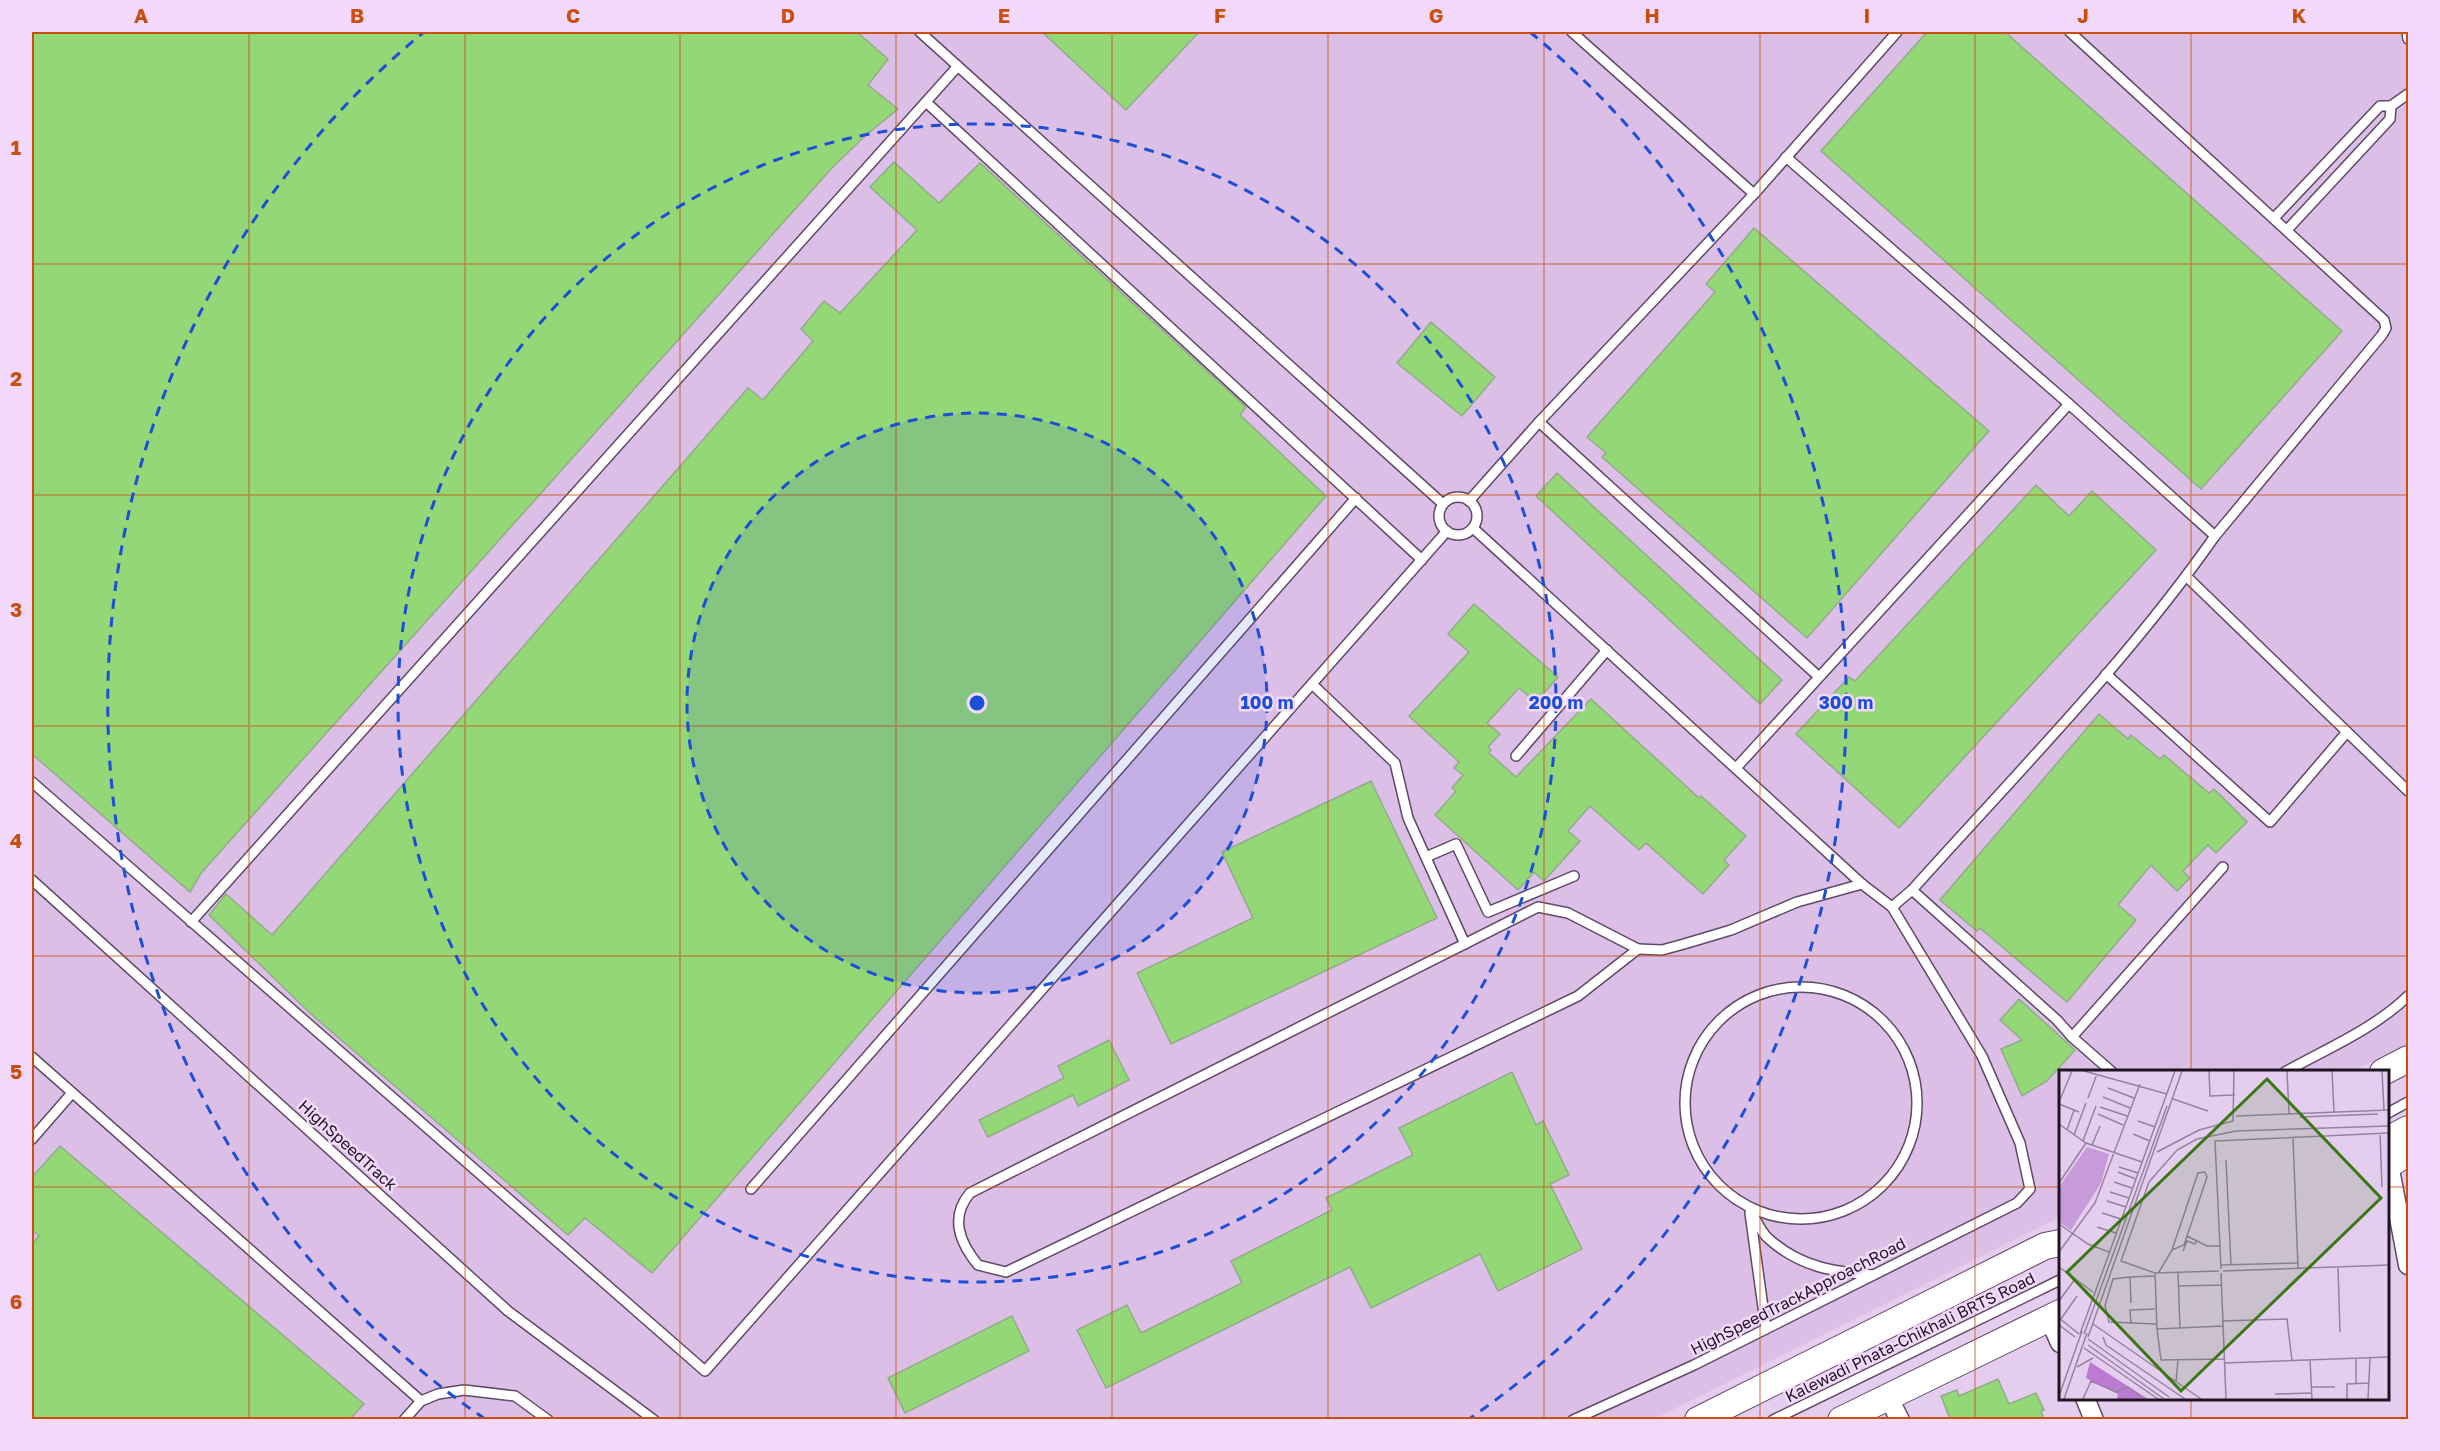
<svg xmlns="http://www.w3.org/2000/svg" width="2440" height="1451" font-family="'Golos Text',sans-serif">
<rect width="100%" height="100%" fill="#e5cdef"/>
<!-- built -->
<path fill="#dcbfe7" d="M 32,32 L 2408,32 L 2408,1044 L 2353,1071 L 2060,1072 L 2060,1217 L 1654,1419 L 32,1419 Z"/>
<!-- building -->
<g fill="#93d776" stroke="#93ab8a" stroke-width="1.5">
<path d="M 32,32 L 857,32 L 888,59 L 868,85 L 898,109 L 866,135 L 832,168 L 202,872 L 190,892 L 32,754 Z"/>
<path d="M 1042,32 L 1199,32 L 1126,110 Z"/>
<path d="M 1927,32 L 2005,32 L 2342,331 L 2201,489 L 1821,151 Z"/>
<path d="M 894,162 L 939,203 L 980,163 L 1246,407 L 1240,415 L 1326,496 L 652,1273 L 585,1218 L 568,1235 L 311,1014 L 209,915 L 226,894 L 272,935 L 748,388 L 763,400 L 813,341 L 801,329 L 824,301 L 840,313 L 917,230 L 870,187 Z"/>
<path d="M 1754,228 L 1989,431 L 1807,638 L 1602,457 L 1606,453 L 1587,437 L 1715,292 L 1706,284 Z"/>
<path d="M 1431,322 L 1495,377 L 1462,416 L 1397,363 Z"/>
<path d="M 1557,473 L 1782,680 L 1760,704 L 1536,496 Z"/>
<path d="M 2036,485 L 2069,516 L 2092,491 L 2156,550 L 1899,828 L 1796,734 L 1849,677 L 1855,681 Z"/>
<path d="M 1474,604 L 1558,677 L 1536,702 L 1519,688 L 1487,723 L 1500,734 L 1488,747 L 1491,750 L 1489,753 L 1516,777 L 1591,699 L 1699,798 L 1701,796 L 1746,836 L 1724,860 L 1729,865 L 1703,894 L 1646,843 L 1639,850 L 1590,806 L 1568,831 L 1580,841 L 1544,881 L 1534,872 L 1518,890 L 1435,815 L 1456,791 L 1452,788 L 1463,775 L 1454,768 L 1459,762 L 1409,716 L 1469,652 L 1448,634 Z"/>
<path d="M 2099,714 L 2128,739 L 2131,735 L 2160,759 L 2164,755 L 2209,793 L 2214,789 L 2247,822 L 2216,853 L 2208,845 L 2183,871 L 2190,878 L 2177,891 L 2151,865 L 2118,905 L 2136,920 L 2067,1002 L 1980,928 L 1977,931 L 1940,900 Z"/>
<path d="M 1371,781 L 1437,918 L 1171,1044 L 1137,973 L 1253,918 L 1222,852 Z"/>
<path d="M 2019,999 L 2075,1050 L 2047,1081 L 2022,1096 L 2001,1049 L 2022,1040 L 2000,1020 Z"/>
<path d="M 1109,1040 L 1129,1080 L 1078,1106 L 1073,1095 L 988,1137 L 979,1120 L 1064,1078 L 1058,1066 Z"/>
<path d="M 1512,1072 L 1536,1125 L 1543,1121 L 1569,1175 L 1550,1184 L 1582,1249 L 1498,1291 L 1480,1254 L 1371,1308 L 1350,1267 L 1106,1388 L 1077,1330 L 1127,1305 L 1141,1333 L 1242,1283 L 1231,1261 L 1332,1210 L 1326,1198 L 1413,1155 L 1399,1128 Z"/>
<path d="M 60,1146 L 364,1404 L 350,1419 L 32,1419 L 32,1244 L 39,1236 L 32,1230 L 32,1177 Z"/>
<path d="M 1012,1316 L 1029,1351 L 905,1413 L 888,1378 Z"/>
<path d="M 1998,1379 L 2009,1404 L 2036,1393 L 2044,1410 L 2041,1411 L 2044,1419 L 1950,1419 L 1941,1396 L 1957,1390 L 1959,1396 Z"/>
</g>
<g fill="none" stroke-linecap="round" stroke-linejoin="round">
<defs>
<g id="service">
<path d="M 920,32 L 1443,504"/>
<path d="M 1572,32 L 1754,194"/>
<path d="M 2070,32 L 2384,320 L 2386,328 L 2382,335 L 2215,536"/>
<path d="M 2407,32 L 2408,39"/>
<path d="M 926,102 L 1422,560"/>
<path d="M 1786,157 L 2069,404 L 2215,536 C 2126,663 2015,775 1912,890 L 1892,907"/>
<path d="M 2274,218 L 2380,106 L 2391,106 L 2408,94"/>
<path d="M 2287,230 L 2390,119 L 2391,106"/>
<path d="M 1539,422 L 1819,677"/>
<circle cx="1458" cy="516" r="19"/>
<path d="M 1469,501 L 1539,422 L 1754,194 L 1897,32"/>
<path d="M 1473,528 L 1862,884 L 1892,907 L 1982,1056 L 2020,1143 L 2030,1189 L 2017,1203 L 1694,1365 L 1573,1420"/>
<path d="M 2187,577 L 2408,791"/>
<path d="M 2106,674 L 2270,822 L 2347,732"/>
<path d="M 1312,684 L 1395,763 L 1408,818 L 1465,944"/>
<path d="M 1516,756 L 1607,650"/>
<path d="M 1736,768 L 2069,404"/>
<path d="M 32,782 L 705,1371 L 1447,531"/>
<path d="M 1426,857 L 1456,844 L 1488,912 L 1574,876"/>
<path d="M 32,880 L 508,1311 L 654,1420"/>
<path d="M 1912,890 L 2057,1020 L 2072,1037 L 2223,867"/>
<path d="M 1538,907 L 1568,913 L 1638,949 L 1578,996 L 1006,1272 L 978,1265 C 960,1243 949,1218 970,1193 Z"/>
<path d="M 191,922 L 958,66"/>
<path d="M 1638,949 L 1662,950 L 1684,944 L 1731,930 L 1797,902 L 1862,884"/>
<circle cx="1801" cy="1103" r="116"/>
<path d="M 2072,1037 L 2112,1072"/>
<path d="M 32,1057 L 421,1401"/>
<path d="M 2285,1072 C 2326,1049 2374,1029 2408,996"/>
<path d="M 2388,1113 L 2408,1102"/>
<path d="M 32,1139 L 72,1093"/>
<path d="M 751,1189 L 1356,498"/>
<path d="M 1749,1207 C 1755,1217 1760,1232 1769,1239 C 1800,1267 1834,1272 1873,1275"/>
<path d="M 1750,1213 L 1766,1329"/>
<path d="M 404,1420 L 421,1401 L 438,1394 L 464,1390 L 515,1396 L 548,1420"/>
<path d="M 1773,1420 L 2060,1280"/>
</g>
<g id="minor">
<path d="M 2389,1164 L 2408,1265"/>
<path d="M 2049,1318 L 2060,1343"/>
<path d="M 1888,1397 L 1900,1420"/>
<path d="M 2085,1398 L 2094,1420"/>
</g>
<g id="secondary">
<path d="M 2383,1072 L 2408,1059"/>
<path d="M 2388,1140 L 2408,1129"/>
<path d="M 2388,1165 L 2408,1153"/>
<path d="M 1698,1420 L 2045,1246 L 2060,1243"/>
<path d="M 1841,1420 L 2060,1313"/>
</g>
</defs>
<!-- service casing -->
<use href="#service" stroke="#5f4a66" stroke-width="12"/>
<!-- minor casing -->
<use href="#minor" stroke="#5f4a66" stroke-width="21"/>
<!-- secondary casing -->
<use href="#secondary" stroke="#5f4a66" stroke-width="28"/>
<!-- service -->
<use href="#service" stroke="#fff" stroke-width="9"/>
<!-- minor -->
<use href="#minor" stroke="#fff" stroke-width="18"/>
<!-- secondary -->
<use href="#secondary" stroke="#fff" stroke-width="26"/>
</g>
<!-- grid -->
<path fill="none" stroke="#ca4f0f" stroke-width="1.5" stroke-opacity="0.55" d="M 249,32 L 249,1420M 465,32 L 465,1420M 680,32 L 680,1420M 896,32 L 896,1420M 1112,32 L 1112,1420M 1328,32 L 1328,1420M 1544,32 L 1544,1420M 1760,32 L 1760,1420M 1975,32 L 1975,1420M 2191,32 L 2191,1072M 32,264 L 2408,264M 32,495 L 2408,495M 32,726 L 2408,726M 32,956 L 2408,956M 32,1187 L 2060,1187M 2388,1187 L 2408,1187M 2191,1398 L 2191,1420"/>
<!-- distance rings -->
<circle cx="977" cy="703" r="290" fill="#1d4ed8" fill-opacity=".12"/>
<g fill="none" stroke="#1d4ed8" stroke-width="3" stroke-dasharray="10 8">
<circle cx="977" cy="703" r="290"/>
<circle cx="977" cy="703" r="579"/>
<path d="M485 1419A869 869 0 0 1 424 32M1530 32A869 869 0 0 1 1469 1419"/>
</g>
<g text-anchor="middle" stroke-width="5" stroke-linejoin="round" paint-order="stroke">
<!-- street labels -->
<g font-size="16" fill="#1e1521" stroke="#f3dafc">
<text transform="translate(348 1145) rotate(42)" y="6">HighSpeedTrack</text>
<text transform="translate(1798 1296) rotate(-27)" y="6">HighSpeedTrackApproachRoad</text>
<text transform="translate(1910 1337) rotate(-26)" y="6">Kalewadi Phata-Chikhali BRTS Road</text>
</g>
</g>
<!-- overview -->
<g transform="translate(2059 1070)">
<rect width="330" height="330" fill="#e5cdef"/>
<path d="M 28,77 L 50,84 L 42,113 L 12,160 L 0,152 L 0,117 Z" fill="#c99ad9"/>
<path d="M 31,292 L 89,329 L 58,329 L 59,324 L 27,308 Z" fill="#bc7ad3"/>
<path fill="none" stroke="#95839d" stroke-width="1.5" d="M 25,1 L 108,24M 150,1 L 151,26 L 176,25M 228,1 L 230,44M 273,1 L 275,42M 323,1 L 325,40M 49,18 L 75,28M 44,27 L 71,38M 29,28 L 38,4M 114,29 L 149,41M 0,32 L 13,1M 0,34 L 20,42M 41,37 L 68,46M 39,44 L 64,55M 177,46 L 330,40M 241,47 L 319,44M 79,51 L 96,57M 0,54 L 27,73 L 83,92M 8,60 L 15,40M 321,63 L 323,117M 74,64 L 91,71M 15,65 L 27,33M 234,67 L 239,198M 24,71 L 37,36M 33,75 L 41,56M 98,82 L 140,60 L 174,51 L 175,1M 167,90 L 172,194M 60,97 L 79,103M 59,102 L 77,109M 146,102 L 148,107 L 125,175 L 113,180 L 139,103 ZM 55,112 L 73,118M 0,113 L 27,73M 51,122 L 70,128M 48,131 L 67,137M 43,143 L 62,149M 0,154 L 29,174 L 50,182M 38,157 L 57,163M 128,166 L 148,176 L 161,176M 124,181 L 128,171 L 136,174 L 138,170M 0,182 L 36,133 L 81,14M 162,195 L 238,193M 0,197 L 34,222M 279,197 L 281,262M 162,199 L 156,71 L 330,63M 160,201 L 96,203 L 62,191 L 90,112 L 118,80 L 138,69 L 177,61 L 330,56M 164,201 L 330,195M 100,202 L 113,180M 119,202 L 121,258M 96,203 L 98,259 L 164,256M 162,203 L 167,329M 71,207 L 54,209 L 46,235 L 50,252 L 98,254M 120,216 L 163,215M 0,231 L 16,209M 72,233 L 71,207 L 95,206M 0,248 L 20,264M 2,249 L 18,226M 163,251 L 228,249 L 233,291M 34,254 L 142,329M 72,254 L 71,240 L 96,239M 0,255 L 16,267M 98,259 L 102,290 L 165,289M 21,264 L 116,1M 25,264 L 108,36M 29,267 L 123,1M 44,267 L 47,275 L 126,329M 29,269 L 110,327M 29,275 L 105,329M 25,278 L 99,329M 297,288 L 297,314M 251,290 L 253,329M 165,293 L 330,287M 18,297 L 34,288M 117,312 L 119,290M 252,317 L 276,317M 216,324 L 253,323M 0,326 L 23,261M 5,329 L 28,263M 24,329 L 32,311 L 57,322 L 69,317 L 85,329M 288,329 L 288,314 L 310,313M 309,329 L 311,288"/>
<path fill="#397713" fill-opacity="0.15" stroke="#397713" stroke-width="3" d="M 208,9 L 322,128 L 122,321 L 8,202 Z"/>
<rect width="330" height="330" fill="none" stroke="#1e1521" stroke-width="3"/>
</g>
<circle cx="977" cy="703" r="9" fill="#1d4ed8" stroke="#f3dafc" stroke-width="3"/>
<g font-size="18" text-anchor="middle" font-weight="bold" fill="#1d4ed8" stroke="#f3dafc" stroke-width="5" stroke-linejoin="round" paint-order="stroke">
<text x="1267" y="709">100 m</text>
<text x="1556" y="709">200 m</text>
<text x="1846" y="709">300 m</text>
</g>
<!-- border -->
<rect width="2440" height="1451" fill="none" stroke="#f3dafc" stroke-width="66"/>
<rect x="33" y="33" width="2374" height="1385" fill="none" stroke="#ca4f0f" stroke-width="2"/>
<g font-size="20" text-anchor="middle" font-weight="bold" fill="#ca4f0f">
<text x="141" y="23">A</text>
<text x="357" y="23">B</text>
<text x="573" y="23">C</text>
<text x="788" y="23">D</text>
<text x="1004" y="23">E</text>
<text x="1220" y="23">F</text>
<text x="1436" y="23">G</text>
<text x="1652" y="23">H</text>
<text x="1867" y="23">I</text>
<text x="2083" y="23">J</text>
<text x="2299" y="23">K</text>
<text x="16" y="155">1</text>
<text x="16" y="386">2</text>
<text x="16" y="617">3</text>
<text x="16" y="848">4</text>
<text x="16" y="1079">5</text>
<text x="16" y="1309">6</text>
</g>
</svg>
